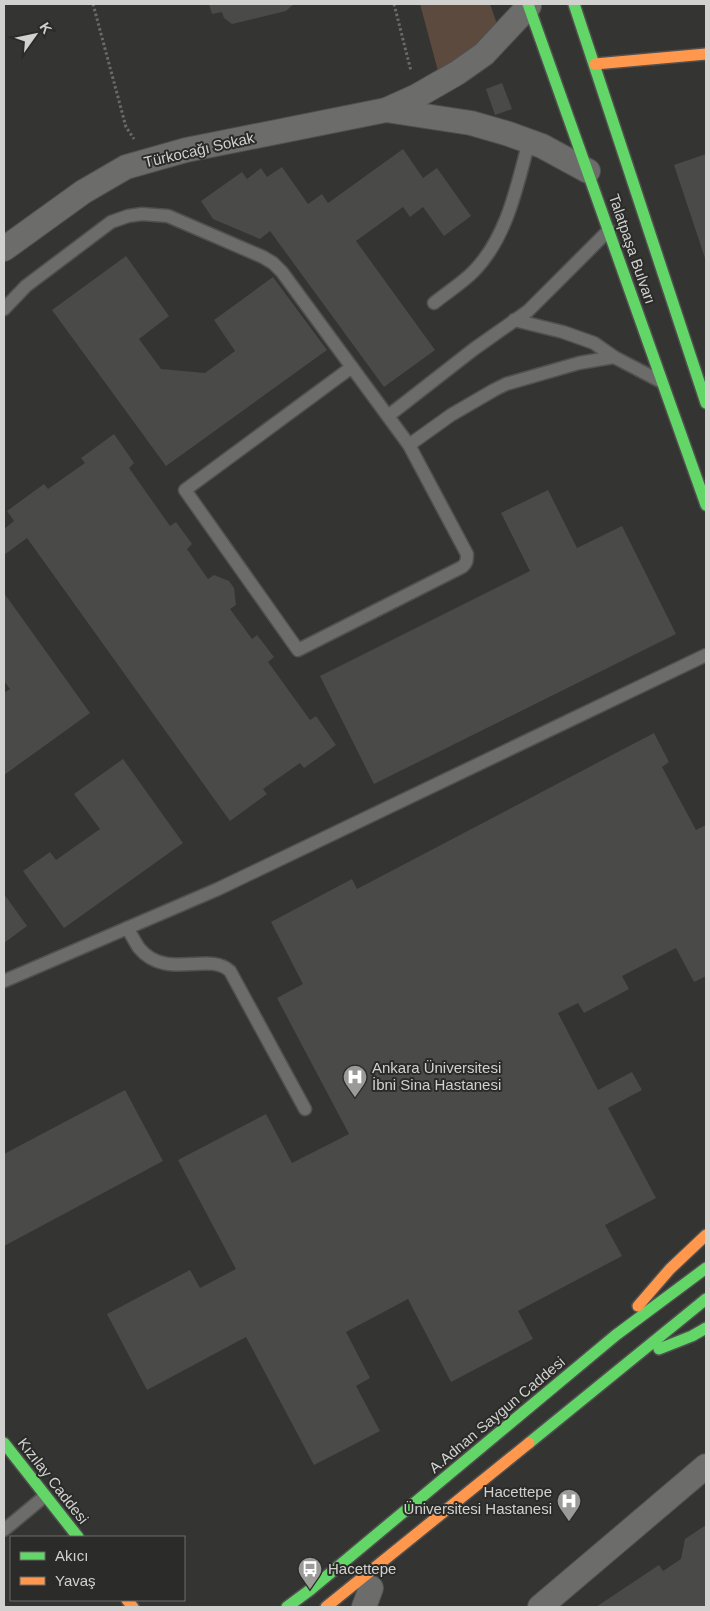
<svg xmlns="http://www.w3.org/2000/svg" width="710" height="1611" font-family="Helvetica,sans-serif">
<rect width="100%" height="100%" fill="#343433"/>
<!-- green -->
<path fill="#5d4a3e" d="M 420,4 L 490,4 L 501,36 L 441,82 Z"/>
<!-- building -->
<g fill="#4a4a49">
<path d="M 209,4 L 294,4 L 286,11 L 232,24 L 224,18 L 222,12 L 212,14 Z"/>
<path d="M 502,83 L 512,109 L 495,115 L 486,89 Z"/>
<path d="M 403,149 L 423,178 L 437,168 L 471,216 L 444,236 L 423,207 L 410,217 L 403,207 L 356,241 L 435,350 L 384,387 L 270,231 L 260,239 L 213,219 L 201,201 L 242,172 L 247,179 L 261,168 L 267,177 L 282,167 L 308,204 L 322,194 L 328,203 Z"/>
<path d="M 706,154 L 706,261 L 674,165 Z"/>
<path d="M 126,256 L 169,316 L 139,339 L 161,369 L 205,373 L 235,351 L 214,320 L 273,277 L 327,350 L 166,466 L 52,310 Z"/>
<path d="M 114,434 L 134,463 L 129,468 L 170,526 L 176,522 L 192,544 L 187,549 L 208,579 L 214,575 L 229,581 L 234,588 L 236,605 L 230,609 L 252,639 L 257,635 L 274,657 L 268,662 L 310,720 L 316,716 L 336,745 L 304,768 L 300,763 L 263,789 L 267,794 L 230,821 L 27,538 L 4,555 L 4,529 L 14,521 L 7,511 L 44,484 L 48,489 L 85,463 L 81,458 Z"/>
<path d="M 548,490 L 577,548 L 622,526 L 676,634 L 374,784 L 320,676 L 530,571 L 501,513 Z"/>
<path d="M 4,593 L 90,713 L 4,775 L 4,693 L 10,689 L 4,681 Z"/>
<path d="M 654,733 L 669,762 L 662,767 L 696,830 L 706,825 L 706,976 L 694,982 L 676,948 L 622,976 L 629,989 L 584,1013 L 578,1003 L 558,1013 L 598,1090 L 632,1072 L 642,1090 L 608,1108 L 656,1198 L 605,1225 L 622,1256 L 518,1311 L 533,1339 L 451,1382 L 408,1299 L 346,1332 L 370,1378 L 356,1386 L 380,1431 L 314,1465 L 246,1337 L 147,1390 L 107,1314 L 190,1270 L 200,1288 L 236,1269 L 178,1160 L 266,1114 L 292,1163 L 349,1134 L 277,998 L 303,984 L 271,922 L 352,879 L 357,889 Z"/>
<path d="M 123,759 L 183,843 L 64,928 L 23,871 L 50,852 L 56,860 L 100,829 L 74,794 Z"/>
<path d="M 4,894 L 27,926 L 4,943 Z"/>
<path d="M 125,1090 L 163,1161 L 4,1246 L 4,1154 Z"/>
<path d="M 706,1525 L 706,1607 L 596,1607 L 659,1565 L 663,1571 L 681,1559 L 685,1539 Z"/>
</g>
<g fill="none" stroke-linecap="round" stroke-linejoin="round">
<defs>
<g id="lane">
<path d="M 434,303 C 446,293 461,284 473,272 C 507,238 517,186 529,141"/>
<path d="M 4,309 L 26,286 L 111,222 L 128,216 L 142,214 L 168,216 L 263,257 L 273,263 L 282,272 L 409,445 L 467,554 C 467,560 467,563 462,567 L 298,650 L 185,490 L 352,367"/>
<path d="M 514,320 L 563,332 L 594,343 L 614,357"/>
<path d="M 388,416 L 474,349 L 528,311 L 609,230"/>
<path d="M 409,445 L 451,415 L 494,390 L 506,384 L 579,363 L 614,357 L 660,381"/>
<path d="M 127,928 C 131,934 135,942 139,948 C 166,981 209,951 230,971 L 305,1109"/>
<path d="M 4,981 L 218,889 L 706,655"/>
<path d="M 4,1530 L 45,1496"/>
</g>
<g id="street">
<path d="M 386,110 L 471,123 L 509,134 L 542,146 L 588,171"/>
<path d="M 4,249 L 83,192 L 126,167 L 186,150 L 386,110 L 417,96 L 457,73 L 484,54 L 529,6"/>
<path d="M 364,1607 L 371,1588"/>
<path d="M 540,1607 L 706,1466"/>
</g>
<g id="fast">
<path d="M 528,4 L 706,505"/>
<path d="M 574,4 L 706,403"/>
<path d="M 659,1349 L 692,1336 L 706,1328"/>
<path d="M 4,1443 L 78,1537"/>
<path d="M 529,1443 L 706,1299"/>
<path d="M 287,1607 L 310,1590 L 616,1335 L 706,1268"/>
</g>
<g id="slow">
<path d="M 595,64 L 706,54"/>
<path d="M 638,1306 L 670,1269 L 706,1235"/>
<path d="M 127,1600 L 133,1607"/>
<path d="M 326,1607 L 529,1443"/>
</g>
</defs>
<!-- lane casing -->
<use href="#lane" stroke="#50504f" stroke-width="15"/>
<!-- street casing -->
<use href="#street" stroke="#50504f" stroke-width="26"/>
<!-- fast casing -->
<use href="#fast" stroke="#50504f" stroke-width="14"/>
<!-- slow casing -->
<use href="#slow" stroke="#50504f" stroke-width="14"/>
<!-- path -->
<g stroke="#6a6a69" stroke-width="3" stroke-dasharray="2.5 2.5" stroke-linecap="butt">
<path d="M 93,4 L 126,127 L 134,139"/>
<path d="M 394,4 L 411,71"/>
</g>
<!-- lane -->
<use href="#lane" stroke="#6c6c6b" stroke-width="12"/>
<!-- street -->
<use href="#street" stroke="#6c6c6b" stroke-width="24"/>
<!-- fast -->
<use href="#fast" stroke="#63d668" stroke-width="11"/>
<!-- slow -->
<use href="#slow" stroke="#ff974d" stroke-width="11"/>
</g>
<!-- icons -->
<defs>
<symbol id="hospital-pin" viewBox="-11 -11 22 30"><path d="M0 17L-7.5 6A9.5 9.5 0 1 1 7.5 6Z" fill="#9a9a98" stroke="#2b2b29"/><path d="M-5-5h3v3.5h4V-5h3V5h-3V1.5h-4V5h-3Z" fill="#fff"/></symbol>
<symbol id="bus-pin" viewBox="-11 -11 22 30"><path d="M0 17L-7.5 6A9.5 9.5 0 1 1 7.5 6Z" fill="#9a9a98" stroke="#2b2b29"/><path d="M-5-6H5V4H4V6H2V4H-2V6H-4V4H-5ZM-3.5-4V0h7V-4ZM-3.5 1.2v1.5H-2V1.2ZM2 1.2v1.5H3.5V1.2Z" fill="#fff"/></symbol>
</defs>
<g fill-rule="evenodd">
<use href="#hospital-pin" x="341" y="1063" width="28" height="38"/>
<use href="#hospital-pin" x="555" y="1487" width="28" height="38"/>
<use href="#bus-pin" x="296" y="1555" width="28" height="38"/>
</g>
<g text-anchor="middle" stroke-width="4" stroke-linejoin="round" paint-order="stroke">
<!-- street labels -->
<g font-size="15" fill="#d1d1cf" stroke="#2b2b29">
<text transform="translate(199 150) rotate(-13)" y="5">Türkocağı Sokak</text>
<text transform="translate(632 249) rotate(71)" y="5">Talatpaşa Bulvarı</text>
<text transform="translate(497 1415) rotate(-40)" y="5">A.Adnan Saygun Caddesi</text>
<text transform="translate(53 1481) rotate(52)" y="5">Kızılay Caddesi</text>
</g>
<!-- poi labels -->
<g font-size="15" fill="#d1d1cf" stroke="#2b2b29" text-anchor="start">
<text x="372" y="1073">Ankara Üniversitesi<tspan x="372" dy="17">İbni Sina Hastanesi</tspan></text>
<text x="552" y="1497" text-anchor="end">Hacettepe<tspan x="552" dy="17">Üniversitesi Hastanesi</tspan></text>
<text x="328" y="1574">Hacettepe</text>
</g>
</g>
<!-- border -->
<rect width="710" height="1611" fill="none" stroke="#d1d1cf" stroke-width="10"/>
<!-- legend -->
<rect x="10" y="1536" width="175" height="65" fill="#2b2b29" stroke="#6d6d6b"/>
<rect x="20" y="1552" width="25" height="8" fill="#63d668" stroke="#6d6d6b"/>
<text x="55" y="1561" font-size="15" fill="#d1d1cf">Akıcı</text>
<rect x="20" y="1577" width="25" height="8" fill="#ff974d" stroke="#6d6d6b"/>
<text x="55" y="1586" font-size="15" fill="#d1d1cf">Yavaş</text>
<!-- north arrow -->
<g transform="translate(35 35) rotate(57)" stroke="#2b2b29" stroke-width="4" paint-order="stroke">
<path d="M0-4L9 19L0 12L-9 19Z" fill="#d1d1cf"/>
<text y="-8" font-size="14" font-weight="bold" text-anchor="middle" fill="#d1d1cf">K</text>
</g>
</svg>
